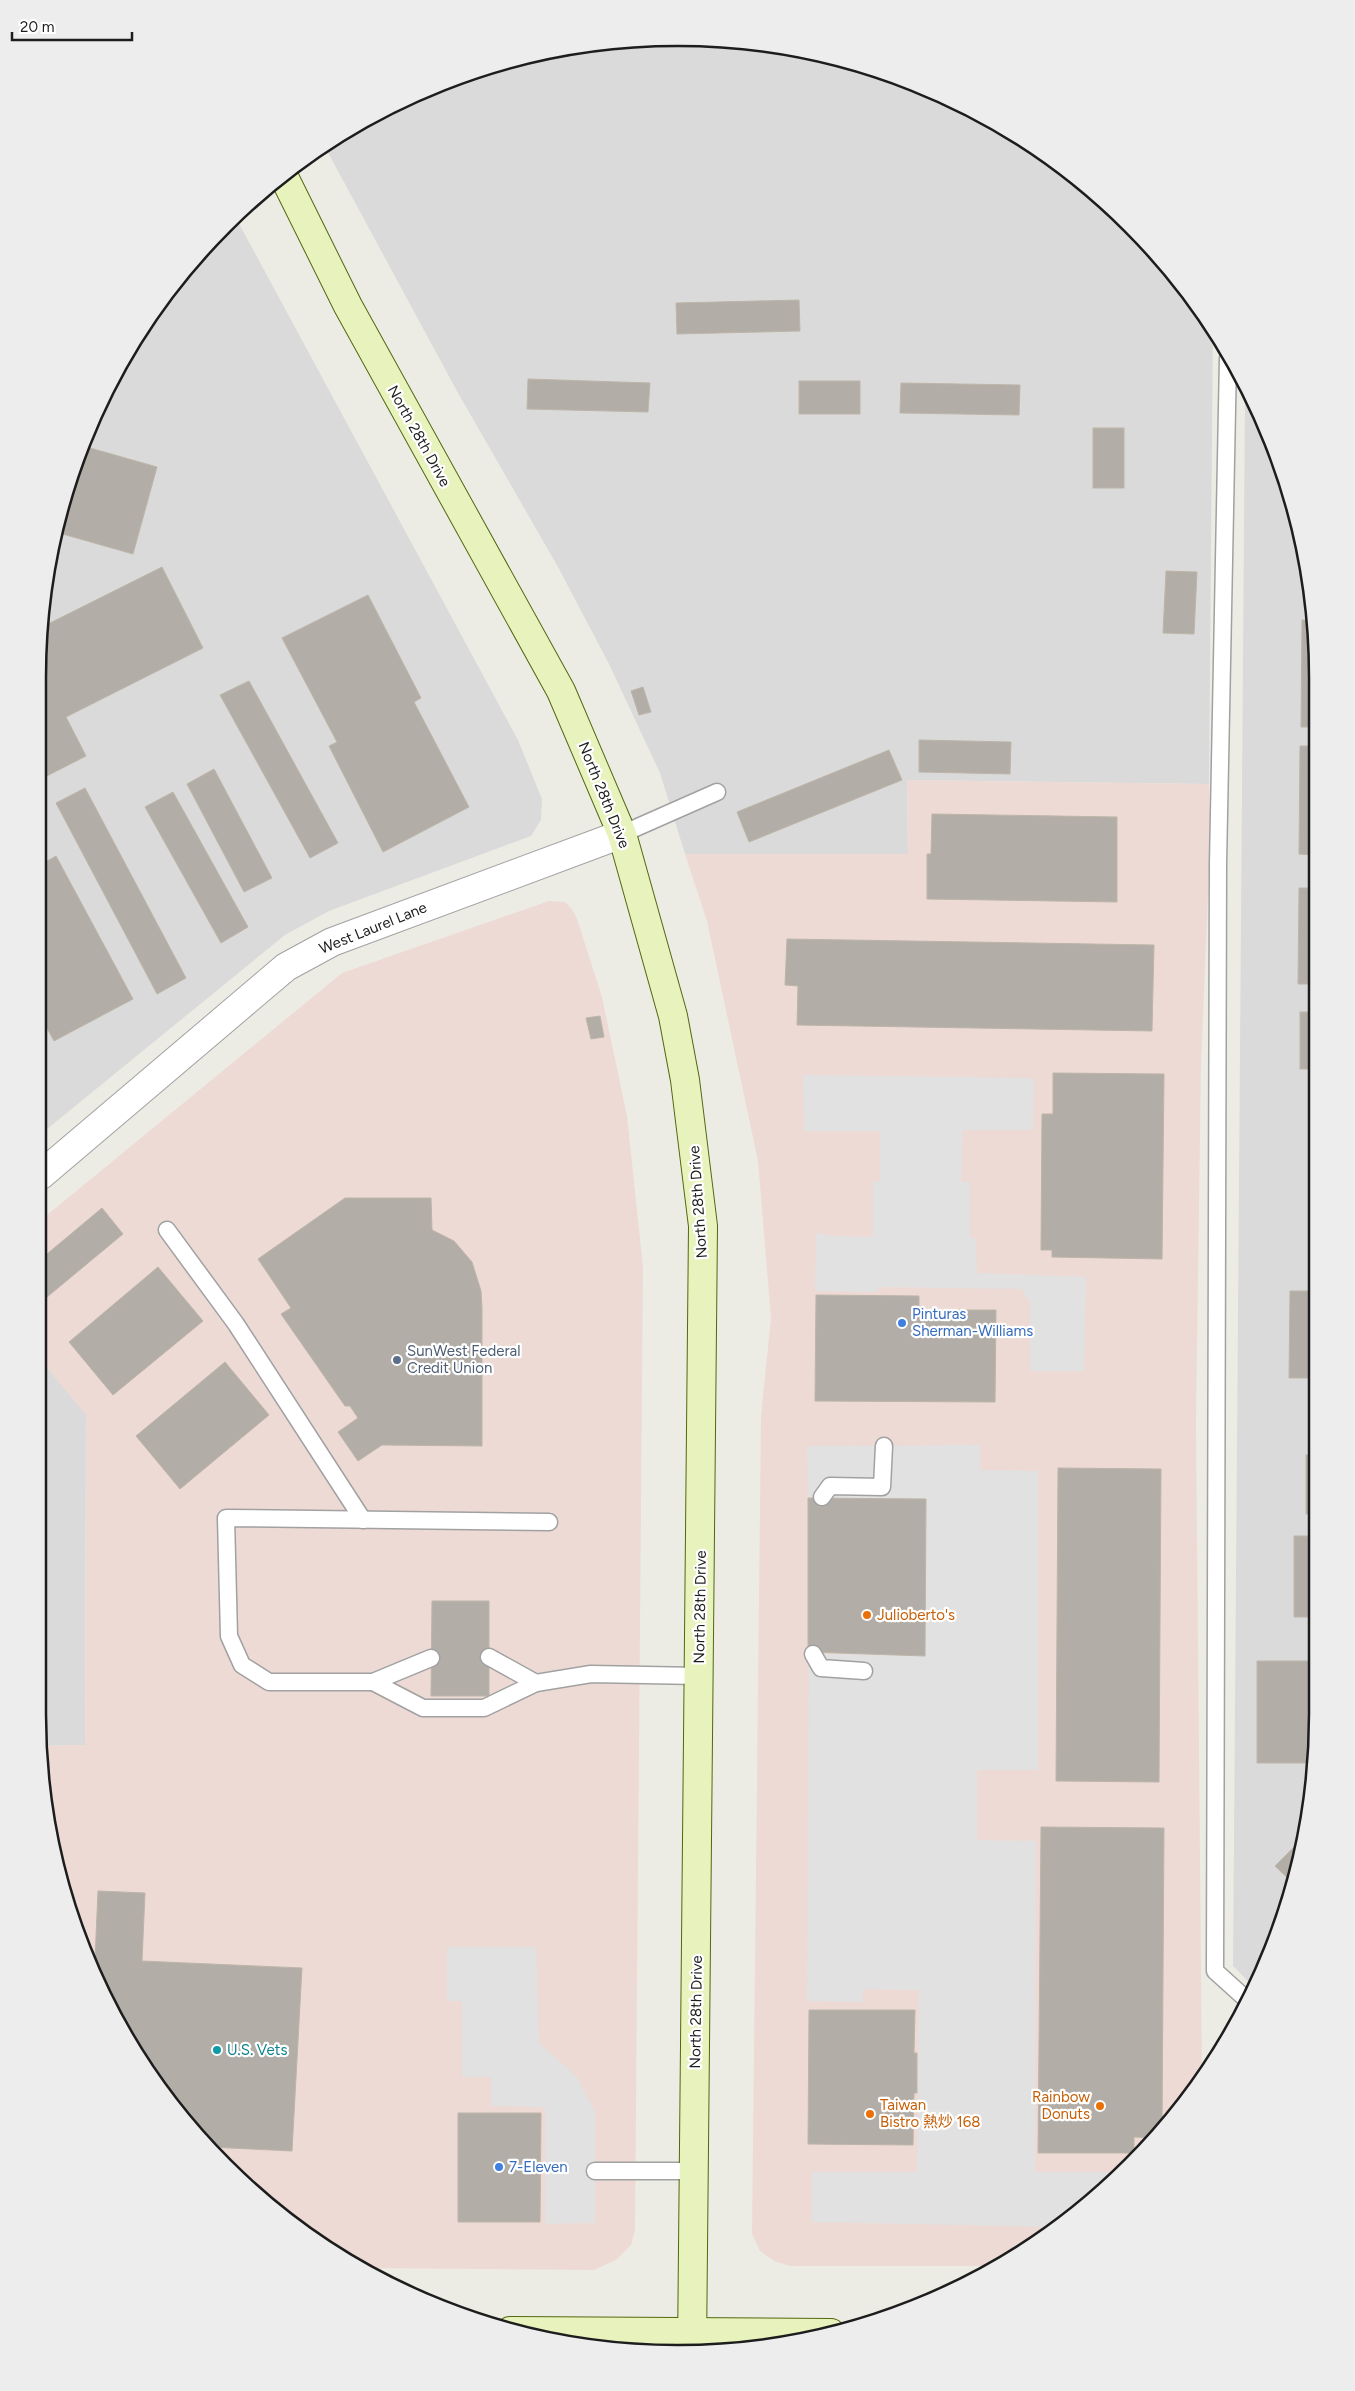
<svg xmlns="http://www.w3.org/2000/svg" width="1355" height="2391" font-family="Figtree,'Noto Sans SC',sans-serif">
<rect width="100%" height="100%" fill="#edece4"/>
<!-- residential -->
<g fill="#dbdada">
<path d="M 636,39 L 761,43 L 883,72 L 998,123 L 1130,225 L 1210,322 L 1213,328 L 1209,784 L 907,780 L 908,854 L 685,854 L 660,773 L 609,664 L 558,567 L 458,393 L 325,147 L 395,103 L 512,59 Z"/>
<path d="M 236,218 L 518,740 L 542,799 L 541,820 L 531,836 L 329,911 L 285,935 L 41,1134 L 39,636 L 71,472 L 123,357 L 197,255 Z"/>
<path d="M 1245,395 L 1283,472 L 1312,594 L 1316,1755 L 1296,1879 L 1252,1985 L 1233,1966 Z"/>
<path d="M 41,1360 L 86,1414 L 85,1745 L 43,1746 Z"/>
</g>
<!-- commercial -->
<g fill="#eddad5">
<path d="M 907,780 L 1209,784 L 1210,849 L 1201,1064 L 1196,1423 L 1202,2075 L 1159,2135 L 1099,2195 L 1000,2266 L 790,2266 L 774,2261 L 760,2251 L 752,2234 L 761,1416 L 771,1318 L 758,1161 L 707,921 L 685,854 L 908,854 Z"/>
<path d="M 549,901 L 565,902 L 572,909 L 577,919 L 602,997 L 627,1116 L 643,1267 L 635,2230 L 631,2245 L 616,2260 L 594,2270 L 361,2268 L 322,2245 L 225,2166 L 170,2103 L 104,1997 L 71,1919 L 43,1797 L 43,1746 L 85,1745 L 86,1415 L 41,1360 L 41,1220 L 342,973 Z"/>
</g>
<!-- parking -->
<g fill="#e1e1e1">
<path d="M 803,1075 L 1034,1078 L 1033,1130 L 963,1130 L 961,1182 L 970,1182 L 970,1238 L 976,1238 L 977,1273 L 1086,1277 L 1084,1371 L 1030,1371 L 1030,1301 L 1021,1289 L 878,1287 L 878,1292 L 815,1291 L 816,1233 L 831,1236 L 873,1237 L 873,1182 L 880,1181 L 880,1131 L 804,1131 Z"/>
<path d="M 980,1445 L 980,1470 L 1038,1471 L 1038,1770 L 977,1770 L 977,1840 L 1036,1841 L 1035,2172 L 1122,2172 L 1099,2195 L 1054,2227 L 812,2222 L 812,2172 L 917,2172 L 919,1990 L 863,1989 L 863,2002 L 807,2001 L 809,1654 L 925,1655 L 926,1499 L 808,1498 L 807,1446 Z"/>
<path d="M 447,1947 L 536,1947 L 539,2043 L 577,2077 L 595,2112 L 595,2223 L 545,2224 L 545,2107 L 491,2106 L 491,2077 L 462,2077 L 462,2001 L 447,2001 Z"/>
</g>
<!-- building -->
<g fill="#b2aea7" stroke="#bdb5a8">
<path d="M 799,300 L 800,331 L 677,334 L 676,303 Z"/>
<path d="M 528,379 L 650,383 L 648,412 L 527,409 Z"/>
<rect x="799" y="381" width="61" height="33"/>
<path d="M 901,383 L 1020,385 L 1019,415 L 900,413 Z"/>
<rect x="1093" y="428" width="31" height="60"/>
<path d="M 83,446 L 157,467 L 133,554 L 59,533 L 71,472 Z"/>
<path d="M 162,567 L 203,648 L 66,717 L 86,756 L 39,780 L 40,628 Z"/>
<path d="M 1166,571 L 1197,572 L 1194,634 L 1163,633 Z"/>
<path d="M 1307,573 L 1312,594 L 1312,596 L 1307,596 Z"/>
<path d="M 368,595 L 421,698 L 414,702 L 469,807 L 383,852 L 329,746 L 337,742 L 282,638 Z"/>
<path d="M 1302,620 L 1312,620 L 1313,727 L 1301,727 Z"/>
<path d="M 249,681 L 338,843 L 310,858 L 220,695 Z"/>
<path d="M 643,687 L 651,712 L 639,715 L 631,691 Z"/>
<path d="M 919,740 L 1011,742 L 1010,774 L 919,772 Z"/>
<path d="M 1300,746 L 1313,746 L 1313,855 L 1299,854 Z"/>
<path d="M 889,750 L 902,780 L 749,842 L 737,812 Z"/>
<path d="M 214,769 L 272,878 L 244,892 L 187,784 Z"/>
<path d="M 85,788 L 186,978 L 157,994 L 56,803 Z"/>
<path d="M 173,792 L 248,927 L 221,943 L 145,807 Z"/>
<path d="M 932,814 L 1117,817 L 1117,902 L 927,899 L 927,854 L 931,854 Z"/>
<path d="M 56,856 L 133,999 L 54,1041 L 40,1015 L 40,865 Z"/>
<path d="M 1299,888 L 1313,888 L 1313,984 L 1298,984 Z"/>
<path d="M 787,939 L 1154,945 L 1152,1031 L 797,1025 L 798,986 L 785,985 Z"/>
<rect x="1300" y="1012" width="14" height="57"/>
<path d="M 600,1016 L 604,1037 L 591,1039 L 586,1018 Z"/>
<path d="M 1053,1073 L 1164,1074 L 1162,1259 L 1052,1257 L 1052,1250 L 1041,1250 L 1042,1114 L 1053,1114 Z"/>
<path d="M 1313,1143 L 1314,1251 L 1312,1251 Z"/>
<path d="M 345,1198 L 431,1198 L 432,1230 L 454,1241 L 472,1262 L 481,1291 L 482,1308 L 482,1446 L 382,1445 L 358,1461 L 338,1432 L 358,1418 L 350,1406 L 345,1406 L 281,1314 L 291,1308 L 258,1259 Z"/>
<path d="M 102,1208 L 123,1234 L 41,1302 L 41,1259 Z"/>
<path d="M 158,1267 L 203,1321 L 113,1395 L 69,1342 Z"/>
<path d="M 1290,1291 L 1315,1291 L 1315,1378 L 1289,1378 Z"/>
<path d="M 816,1295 L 919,1296 L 919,1310 L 996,1310 L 995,1402 L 815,1401 Z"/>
<path d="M 225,1362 L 269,1415 L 180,1489 L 136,1436 Z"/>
<rect x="1306" y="1455" width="9" height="59"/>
<path d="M 1058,1468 L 1161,1469 L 1159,1782 L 1056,1781 Z"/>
<path d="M 808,1498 L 926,1499 L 925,1656 L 808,1652 Z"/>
<path d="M 1294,1536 L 1315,1536 L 1316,1644 L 1312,1644 L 1312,1617 L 1294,1617 Z"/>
<path d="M 432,1601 L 489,1601 L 489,1696 L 431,1696 Z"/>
<path d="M 1257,1661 L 1316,1661 L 1315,1763 L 1257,1763 Z"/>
<path d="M 1041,1827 L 1164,1828 L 1162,2131 L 1156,2138 L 1134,2137 L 1134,2153 L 1038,2153 Z"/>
<path d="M 1303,1838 L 1296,1879 L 1294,1884 L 1275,1866 Z"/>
<path d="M 98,1891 L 145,1893 L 142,1961 L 302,1968 L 292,2151 L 209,2147 L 170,2103 L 104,1997 L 88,1958 L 95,1959 Z"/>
<path d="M 809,2010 L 915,2010 L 914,2053 L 917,2053 L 917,2093 L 914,2093 L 913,2145 L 808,2144 Z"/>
<path d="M 458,2113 L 541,2113 L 540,2222 L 458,2222 Z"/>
</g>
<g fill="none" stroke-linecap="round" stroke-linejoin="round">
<defs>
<g id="lane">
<path d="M 1228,358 L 1218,864 L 1215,1971 L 1246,1999"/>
<path d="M 622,834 L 717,792"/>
<path d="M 167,1230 L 236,1324 L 363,1520"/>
<path d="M 822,1497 L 830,1486 L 882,1487 L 884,1446"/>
<path d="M 813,1654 L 821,1668 L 864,1671"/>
<path d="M 489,1657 L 536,1683"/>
<path d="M 431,1658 L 373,1682 L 269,1682 L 242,1665 L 229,1636 L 226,1518 L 549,1522"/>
<path d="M 373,1682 L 423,1708 L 484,1708 L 536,1683 L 591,1674 L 699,1676"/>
<path d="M 595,2171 L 694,2171"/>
</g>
<path id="street" d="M 41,1175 L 286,967 L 332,942 L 622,834"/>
<g id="secondary">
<path d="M 283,175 L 348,306 L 561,691 L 622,834 L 673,1016 L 685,1080 L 703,1226 L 692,2351"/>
<path d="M 510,2331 L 831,2333"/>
</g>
</defs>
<!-- lane casing -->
<use href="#lane" stroke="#a1a1a1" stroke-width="19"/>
<!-- street casing -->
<use href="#street" stroke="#a1a1a1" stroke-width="30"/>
<!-- secondary casing -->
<use href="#secondary" stroke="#506810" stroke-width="30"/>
<!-- lane -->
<use href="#lane" stroke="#fff" stroke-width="16"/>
<!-- street -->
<use href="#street" stroke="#fff" stroke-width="28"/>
<!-- secondary -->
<use href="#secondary" stroke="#e7f2bd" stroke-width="28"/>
</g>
<!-- markers -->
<g fill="#3f7fe0" stroke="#fff" stroke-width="2">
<circle cx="902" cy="1323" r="5"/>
<circle cx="499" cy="2167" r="5"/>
</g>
<circle fill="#5c6f8a" stroke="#fff" stroke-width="2" cx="397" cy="1360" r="5"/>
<g fill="#e8710a" stroke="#fff" stroke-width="2">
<circle cx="867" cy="1615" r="5"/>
<circle cx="1100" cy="2106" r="5"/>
<circle cx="870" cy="2114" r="5"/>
</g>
<circle fill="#0f9aa8" stroke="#fff" stroke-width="2" cx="217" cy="2050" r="5"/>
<g text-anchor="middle" stroke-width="4.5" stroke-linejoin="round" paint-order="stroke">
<!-- street labels -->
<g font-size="15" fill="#1d1d1d" stroke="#fff">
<text transform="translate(419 436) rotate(61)" y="5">North 28th Drive</text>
<text transform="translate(604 795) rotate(68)" y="5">North 28th Drive</text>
<text transform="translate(373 928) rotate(-22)" y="5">West Laurel Lane</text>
<text transform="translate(698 1202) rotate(-94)" y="5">North 28th Drive</text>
<text transform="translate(700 1607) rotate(-89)" y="5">North 28th Drive</text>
<text transform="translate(696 2012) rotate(-89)" y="5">North 28th Drive</text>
</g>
<!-- shop labels -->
<g font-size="15" fill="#366cbe" stroke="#fff" text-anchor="start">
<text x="912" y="1319">Pinturas<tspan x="912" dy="17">Sherman-Williams</tspan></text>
<text x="509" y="2172">7-Eleven</text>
</g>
<!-- service labels -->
<g font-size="15" fill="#4e5e75" stroke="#fff" text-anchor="start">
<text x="407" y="1356">SunWest Federal<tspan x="407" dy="17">Credit Union</tspan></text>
</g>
<!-- food labels -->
<g font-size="15" fill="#c56008" stroke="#fff" text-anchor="start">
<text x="877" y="1620">Julioberto's</text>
<text x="1090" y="2102" text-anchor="end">Rainbow<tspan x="1090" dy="17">Donuts</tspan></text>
<text x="880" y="2110">Taiwan<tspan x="880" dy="17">Bistro 熱炒 168</tspan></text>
</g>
<!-- culture labels -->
<g font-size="15" fill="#0d838f" stroke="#fff" text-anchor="start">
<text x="227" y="2055">U.S. Vets</text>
</g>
</g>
<!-- crop -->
<path d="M0 0H1355V2391H0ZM677 46H678A631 631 0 0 1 1309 677V1714A631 631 0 0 1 678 2345H677A631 631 0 0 1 46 1714V677A631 631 0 0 1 677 46Z" fill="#ededed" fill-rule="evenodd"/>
<path fill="none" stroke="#1d1d1d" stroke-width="2.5" d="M677 46H678A631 631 0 0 1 1309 677V1714A631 631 0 0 1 678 2345H677A631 631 0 0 1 46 1714V677A631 631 0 0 1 677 46Z"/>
<!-- scale -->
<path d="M12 32v8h120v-8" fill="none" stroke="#1d1d1d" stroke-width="2.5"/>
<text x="20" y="32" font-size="15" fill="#1d1d1d" stroke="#ffffff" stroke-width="4" paint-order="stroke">20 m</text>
</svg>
